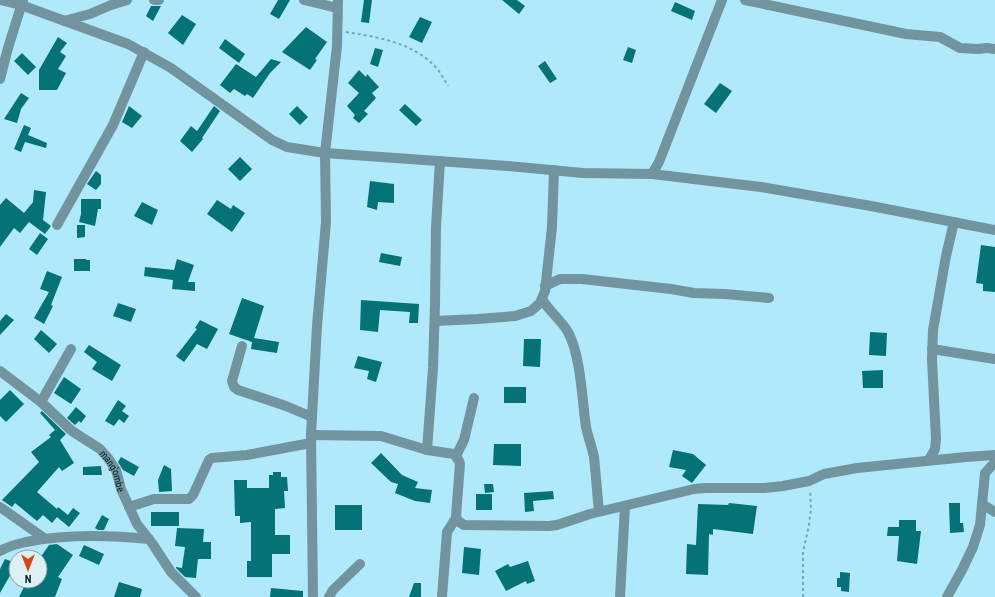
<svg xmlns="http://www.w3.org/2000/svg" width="995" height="597" font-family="'Roboto Condensed',sans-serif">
<rect width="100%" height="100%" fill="#b0e9fb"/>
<!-- building -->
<g fill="#047276">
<path d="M 278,0 L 290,0 L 279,19 L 270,14 Z"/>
<path d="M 364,0 L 372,0 L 369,23 L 361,22 Z"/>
<path d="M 502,0 L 517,0 L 525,6 L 519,14 Z"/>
<path d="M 675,2 L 695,11 L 692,20 L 671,11 Z"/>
<path d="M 151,6 L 161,6 L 153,21 L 146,16 Z"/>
<path d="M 182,15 L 196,24 L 183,45 L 168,33 Z"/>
<path d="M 420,17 L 432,22 L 422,43 L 409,37 Z"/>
<path d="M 306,27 L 327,42 L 315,59 L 317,60 L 310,70 L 282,52 Z"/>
<path d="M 58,37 L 67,43 L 60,52 L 66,56 L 58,69 L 66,73 L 57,90 L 39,90 L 39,70 Z"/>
<path d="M 225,39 L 245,54 L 239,63 L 219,48 Z"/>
<path d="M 628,47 L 636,50 L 632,63 L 623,60 Z"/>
<path d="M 375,48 L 383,50 L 378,67 L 370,64 Z"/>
<path d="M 22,53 L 36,67 L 28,75 L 14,61 Z"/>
<path d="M 271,59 L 281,62 L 270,73 L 253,98 L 247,94 L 245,96 L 234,89 L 230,93 L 220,85 L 236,64 L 256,77 Z"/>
<path d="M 545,61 L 557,79 L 550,83 L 538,66 Z"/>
<path d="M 359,70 L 366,77 L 367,74 L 379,87 L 372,93 L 376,98 L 364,111 L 368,114 L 359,123 L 353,118 L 355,115 L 347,106 L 359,93 L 348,83 Z"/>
<path d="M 720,83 L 732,91 L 716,113 L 704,104 Z"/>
<path d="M 21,93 L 29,98 L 21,109 L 17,123 L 4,119 Z"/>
<path d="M 405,104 L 422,120 L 416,126 L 399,110 Z"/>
<path d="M 129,106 L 142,116 L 132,128 L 122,122 Z"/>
<path d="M 214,106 L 220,111 L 202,138 L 203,139 L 192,152 L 180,141 L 191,126 L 197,131 Z"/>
<path d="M 297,106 L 308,117 L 300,125 L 289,114 Z"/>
<path d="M 24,125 L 31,128 L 28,135 L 47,143 L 46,148 L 25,142 L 21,152 L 14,149 Z"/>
<path d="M 240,157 L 252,169 L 240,181 L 228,169 Z"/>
<path d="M 96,171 L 101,175 L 101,184 L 96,190 L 87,184 Z"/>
<path d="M 370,181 L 394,184 L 394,203 L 378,202 L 377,210 L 367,207 Z"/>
<path d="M 34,190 L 46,192 L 43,220 L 51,226 L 45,234 L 29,222 L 20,233 L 14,228 L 0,247 L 0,205 L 6,198 L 24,213 L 33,202 Z"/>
<path d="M 81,199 L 101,199 L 101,209 L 98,209 L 95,226 L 79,222 L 81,214 Z"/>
<path d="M 217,200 L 231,209 L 233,205 L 245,213 L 232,232 L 207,214 Z"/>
<path d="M 142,202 L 158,210 L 152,225 L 134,216 Z"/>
<path d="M 77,225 L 85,225 L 85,237 L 77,238 Z"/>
<path d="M 40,233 L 48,239 L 37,255 L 29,249 Z"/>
<path d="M 981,245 L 995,247 L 995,292 L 983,291 L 983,284 L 976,283 Z"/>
<path d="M 381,253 L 402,257 L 400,266 L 379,262 Z"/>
<path d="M 74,259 L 86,259 L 86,260 L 90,260 L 90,271 L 74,271 Z"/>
<path d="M 177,259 L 194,265 L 188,282 L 195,282 L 195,291 L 172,289 L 173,280 L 144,276 L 145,267 L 174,270 Z"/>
<path d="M 47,271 L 62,277 L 51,305 L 53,306 L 44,324 L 34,318 L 49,292 L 40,289 Z"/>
<path d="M 242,298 L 264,306 L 254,338 L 279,342 L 277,353 L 251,349 L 252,342 L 229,334 Z"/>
<path d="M 361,300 L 419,304 L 418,323 L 409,323 L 410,312 L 380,310 L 378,332 L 360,330 Z"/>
<path d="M 118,303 L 136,309 L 131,322 L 113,316 Z"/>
<path d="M 6,314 L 14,320 L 0,335 L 0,321 Z"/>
<path d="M 200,320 L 218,329 L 207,349 L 197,344 L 184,362 L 176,356 L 197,329 L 195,328 Z"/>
<path d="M 41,330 L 57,344 L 49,353 L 34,339 Z"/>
<path d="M 870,332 L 887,333 L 886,356 L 869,355 Z"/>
<path d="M 524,339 L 541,339 L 540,367 L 523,366 Z"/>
<path d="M 89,345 L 121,365 L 112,381 L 92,369 L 97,362 L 84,352 Z"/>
<path d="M 358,356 L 382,362 L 376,382 L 367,379 L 369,371 L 354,368 Z"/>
<path d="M 883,370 L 883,388 L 863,388 L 862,371 Z"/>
<path d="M 64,377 L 81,389 L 71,404 L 54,393 Z"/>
<rect x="504" y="387" width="22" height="16"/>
<path d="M 10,390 L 24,404 L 6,422 L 0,416 L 0,400 Z"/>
<path d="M 118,400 L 126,406 L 122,411 L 129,416 L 124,423 L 119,419 L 114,426 L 105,421 Z"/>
<path d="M 76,407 L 86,416 L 81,423 L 79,421 L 75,425 L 67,418 Z"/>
<path d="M 42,411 L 66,434 L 60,440 L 74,463 L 62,471 L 59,467 L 37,492 L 57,509 L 58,507 L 68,515 L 73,508 L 80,513 L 69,527 L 57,517 L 52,523 L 43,515 L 37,521 L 15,503 L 12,507 L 2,500 L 39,462 L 31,452 L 51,437 L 49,435 L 55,430 L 40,413 Z"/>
<path d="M 494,444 L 521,444 L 521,466 L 493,465 Z"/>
<path d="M 673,450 L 693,454 L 706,465 L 692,483 L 682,476 L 686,470 L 669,467 Z"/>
<path d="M 381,453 L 402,475 L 418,482 L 415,488 L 432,490 L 430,503 L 415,501 L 395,493 L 398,484 L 391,482 L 371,463 Z"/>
<path d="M 121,457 L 139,467 L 134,476 L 123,470 L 118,462 Z"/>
<path d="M 164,465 L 171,469 L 172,491 L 159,492 L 158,480 Z"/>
<path d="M 101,466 L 102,475 L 83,475 L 83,467 Z"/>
<path d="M 273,472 L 281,472 L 281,477 L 287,477 L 288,491 L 284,491 L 285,508 L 275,509 L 275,535 L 290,535 L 290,554 L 272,554 L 272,577 L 247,577 L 247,561 L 251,561 L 251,522 L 240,523 L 240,516 L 235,516 L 234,480 L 247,480 L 247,488 L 269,488 L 269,475 L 273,475 Z"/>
<path d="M 484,484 L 493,484 L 494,492 L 485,493 Z"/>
<path d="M 553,491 L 554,499 L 533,501 L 534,511 L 525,512 L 524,493 Z"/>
<rect x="476" y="494" width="16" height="16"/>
<path d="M 729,503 L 757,506 L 753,534 L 713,529 L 713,535 L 709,534 L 708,575 L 686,574 L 687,544 L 696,545 L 698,504 L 728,505 Z"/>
<path d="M 949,503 L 960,503 L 960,523 L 963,523 L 964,532 L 950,533 Z"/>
<rect x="335" y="505" width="27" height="25"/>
<rect x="151" y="512" width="28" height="14"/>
<path d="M 102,515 L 109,519 L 104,530 L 98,530 L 95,528 Z"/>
<path d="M 899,520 L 916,520 L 916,531 L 921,531 L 917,564 L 897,561 L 899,536 L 887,536 L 888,527 L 899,527 Z"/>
<path d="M 177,528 L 204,529 L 203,542 L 211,542 L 211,559 L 198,559 L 196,578 L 185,577 L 176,568 L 176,567 L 182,568 L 185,547 L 175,546 Z"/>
<path d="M 57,544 L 73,555 L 58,577 L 62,579 L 55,597 L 19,597 L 27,581 L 40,581 L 40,558 L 49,545 Z"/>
<path d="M 84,545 L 104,554 L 99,565 L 79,556 Z"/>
<path d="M 464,547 L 481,549 L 479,575 L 462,573 Z"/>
<path d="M 5,559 L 16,563 L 16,565 L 0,593 L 0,569 Z"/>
<path d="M 528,561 L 535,581 L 527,584 L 526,581 L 506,591 L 495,571 L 508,564 L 510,567 Z"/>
<path d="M 840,572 L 850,573 L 849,592 L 841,591 L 841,587 L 837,587 L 837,578 L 840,578 Z"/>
<path d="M 119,582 L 142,589 L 140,597 L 114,597 Z"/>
<path d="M 414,583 L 421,583 L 421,597 L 409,597 Z"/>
<path d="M 271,588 L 303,591 L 303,597 L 270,597 Z"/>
</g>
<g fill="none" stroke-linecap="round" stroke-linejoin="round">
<!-- path -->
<g stroke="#76a7b6" stroke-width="2" stroke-dasharray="3 3" stroke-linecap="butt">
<path d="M 346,32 C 378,37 416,43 438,70 C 442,75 445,81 448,86"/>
<path d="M 803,597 L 803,552 L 809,525 L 811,508 L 810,490"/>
</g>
<!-- street -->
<g stroke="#72949f" stroke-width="10">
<path d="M 1,0 L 21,5 L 128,44 L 171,68 L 272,140 L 287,147 L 325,153 L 508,166 L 583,173 L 652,174 L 761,187 L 871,206 L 995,230"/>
<path d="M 154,0 L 159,0"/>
<path d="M 304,0 L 337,8"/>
<path d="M 745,0 L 906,34 L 940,37 L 960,48 L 978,49 L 987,48 L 995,49"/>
<path d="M 64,21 L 90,14 L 111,5 L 127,0"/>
<path d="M 0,79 L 8,48 L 23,0"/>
<path d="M 652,174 L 659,162 L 722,0"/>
<path d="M 57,225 L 113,125 L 144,52"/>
<path d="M 545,286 L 560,279 L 582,279 L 671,289 L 694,293 L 725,294 L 769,298"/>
<path d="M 542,299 C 549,311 561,320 568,332 C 581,356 582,400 586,427 C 588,437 592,447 594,457 C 596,475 597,493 599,511"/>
<path d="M 435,321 L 478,319 L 515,316 L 531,311 L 540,303 L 545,291 L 552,227 L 554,170"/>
<path d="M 242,346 L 232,381 L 234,387 L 238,390 L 286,406 L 312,417"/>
<path d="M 932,349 L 995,359"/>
<path id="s1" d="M 0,371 L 41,402 L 72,431 L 100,449 L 108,458 L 116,470 L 121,489 L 137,524 L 152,543 L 171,572 L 196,597"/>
<path d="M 41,402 L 71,349"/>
<path d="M 311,435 L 381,436 L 427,450 L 454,454 L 459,461 L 460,464 L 456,516 L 458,521 L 464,525 L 549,526 L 557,525 L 590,514 L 694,489 L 706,488 L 765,488 L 783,486 L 809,481 L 824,474 L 857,468 L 966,457 L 995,455"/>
<path d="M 427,450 L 433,368 L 435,304 L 436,227 L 440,161"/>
<path d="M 456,456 L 464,440 L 474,398"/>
<path d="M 929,460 L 935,449 L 936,439 L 932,359 L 933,330 L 946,256 L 954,222"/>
<path d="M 982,504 L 995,512"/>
<path d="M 0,507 L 44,538"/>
<path d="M 129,507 L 154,499 L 189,499 L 193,495 L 209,460 L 212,458 L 247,455 L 311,443"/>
<path d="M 0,551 C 8,546 18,544 26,542 C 66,534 108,535 149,539"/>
<path d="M 313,597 L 311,435 L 317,326 L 326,222 L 325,153 L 337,46 L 338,0"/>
<path d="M 329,597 L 333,590 L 360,564"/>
<path d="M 442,597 L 447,532 L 456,518"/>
<path d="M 620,597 L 625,506"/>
<path d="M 947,597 L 962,570 L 973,547 L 980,525 L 985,473 L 995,462"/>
</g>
</g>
<g text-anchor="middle" stroke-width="4" stroke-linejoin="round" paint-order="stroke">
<!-- street labels -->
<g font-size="10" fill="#01242d" stroke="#ddf0f6">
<text dy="4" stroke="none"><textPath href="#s1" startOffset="153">mang'ombe</textPath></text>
</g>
</g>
<!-- north arrow -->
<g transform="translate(28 569) rotate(180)"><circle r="19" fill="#ddf0f6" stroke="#859ea6"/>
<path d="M0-3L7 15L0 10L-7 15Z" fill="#d04912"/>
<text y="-6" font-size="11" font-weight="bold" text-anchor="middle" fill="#01242d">N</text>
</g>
</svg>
